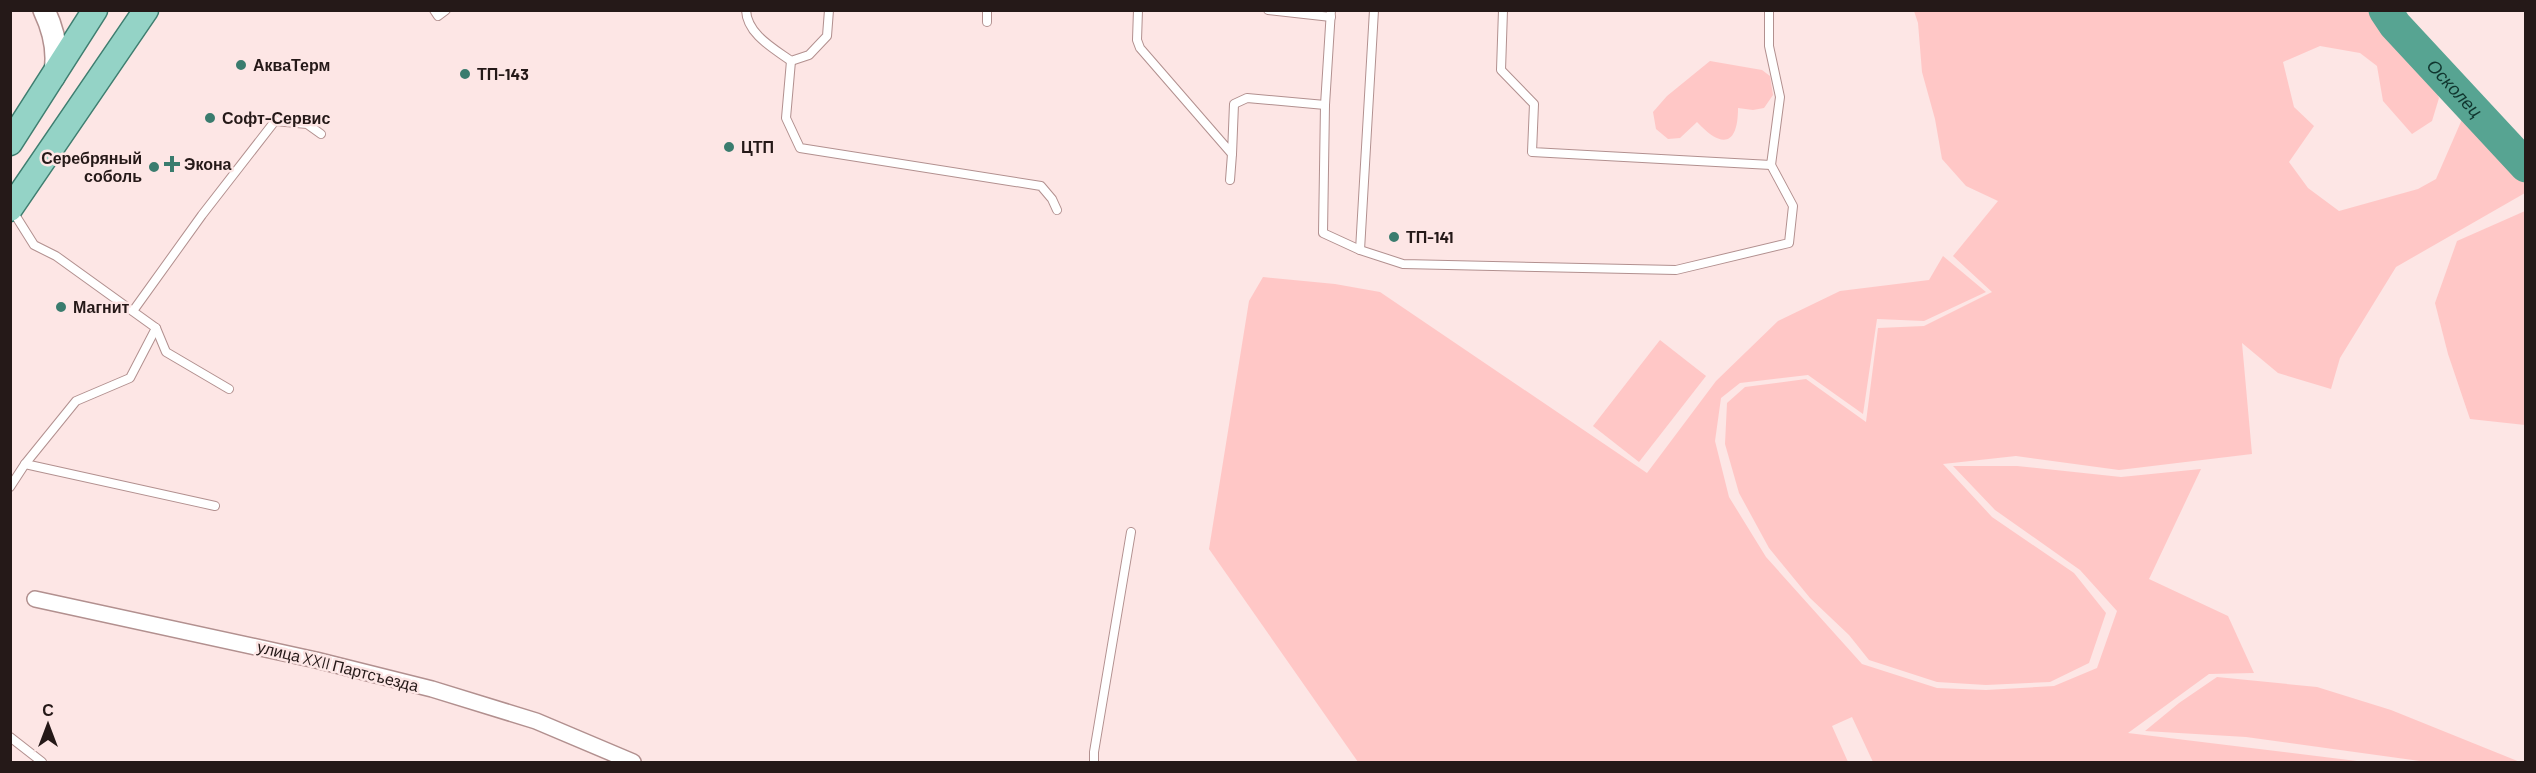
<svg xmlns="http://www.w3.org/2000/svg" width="2536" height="773" font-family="Barlow,sans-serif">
<rect width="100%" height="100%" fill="#fde6e5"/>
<!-- green -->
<g fill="#ffc7c6">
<path d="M 1914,11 L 2393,11 L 2428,41 L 2422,58 L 2439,98 L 2432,121 L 2412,134 L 2383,101 L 2377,66 L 2360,53 L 2320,46 L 2283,62 L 2294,107 L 2314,126 L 2289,162 L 2308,188 L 2339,211 L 2418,189 L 2436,179 L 2463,117 L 2508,139 L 2525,157 L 2525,193 L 2396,267 L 2340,358 L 2331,389 L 2278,373 L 2242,343 L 2252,454 L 2119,470 L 2016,456 L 1943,464 L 1992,517 L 2074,573 L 2106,613 L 2089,663 L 2050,682 L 1986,685 L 1937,682 L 1869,660 L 1849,635 L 1810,598 L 1769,548 L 1739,493 L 1725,444 L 1727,403 L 1745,387 L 1806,379 L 1866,422 L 1878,328 L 1924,326 L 1992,292 L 1953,256 L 1998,201 L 1966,186 L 1942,159 L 1935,119 L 1922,72 L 1918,23 Z"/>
<path d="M 1710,61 L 1762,70 L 1770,76 L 1773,95 L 1764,108 L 1753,110 L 1738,108 C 1738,147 1721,148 1697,122 L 1680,138 L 1668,139 L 1656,129 L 1653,112 L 1667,96 Z"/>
<path d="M 2525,211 L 2525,425 L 2470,419 L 2448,354 L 2435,303 L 2457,241 Z"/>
<path d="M 1943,256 L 1986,292 L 1924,321 L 1877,319 L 1863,414 L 1808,375 L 1740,383 L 1721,398 L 1715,441 L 1729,497 L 1766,557 L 1862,664 L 1937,688 L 1986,690 L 2054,686 L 2097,668 L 2117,611 L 2080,570 L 1995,510 L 1953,466 L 2017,466 L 2121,477 L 2201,469 L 2149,579 L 2228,616 L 2254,673 L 2209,674 L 2128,733 L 2365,762 L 1873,762 L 1852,717 L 1832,726 L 1848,762 L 1358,762 L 1209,549 L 1249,301 L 1263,277 L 1335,284 L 1380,292 L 1647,473 L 1716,381 L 1778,321 L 1840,291 L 1929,280 Z"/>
<path d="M 1660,340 L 1706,376 L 1639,462 L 1593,426 Z"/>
<path d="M 2217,677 L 2317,687 L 2391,710 L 2520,762 L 2427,762 L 2246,737 L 2145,731 L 2179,703 Z"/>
</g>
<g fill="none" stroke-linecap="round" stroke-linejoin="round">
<!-- river -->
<path stroke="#57a492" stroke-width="33" id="s1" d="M 2385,10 L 2395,25 L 2526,166"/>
<defs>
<g id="lane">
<path d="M 434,10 L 438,16 L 446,10"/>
<path d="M 746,10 C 747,34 773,48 791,61 L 809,55 L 827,36 L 829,10"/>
<path d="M 1138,10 L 1137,40 L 1140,48 L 1232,154 L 1234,104 L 1247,98 L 1325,105"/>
<path d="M 1268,10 L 1331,17"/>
<path d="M 1331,10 L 1325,105 L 1323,233 L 1360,250 L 1403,264 L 1676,270 L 1789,243 L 1793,206 L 1771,165"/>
<path d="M 1503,10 L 1501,70 L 1534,104 L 1532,152 L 1771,165 L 1780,97 L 1769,46 L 1769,10"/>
<path d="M 987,22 L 987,10"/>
<path d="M 791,61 L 786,118 L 800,148 L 1041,186 L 1052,199 L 1057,210"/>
<path d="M 1230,180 L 1232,154"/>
<path d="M 1360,250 L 1374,10"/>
<path d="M 133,311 L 202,215 L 275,121 L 307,124 L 321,134"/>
<path d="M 156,328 L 166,352 L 229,389"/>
<path d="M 25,464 L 215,506"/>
<path d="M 10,487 L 25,464 L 76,401 L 130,378 L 156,328 L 56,256 L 34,245 L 12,210"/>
<path d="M 10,737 L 42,762"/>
<path d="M 1094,762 L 1094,752 L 1131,532"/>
</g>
<path id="street" d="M 35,599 L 316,660 L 432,689 L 536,721 L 633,762"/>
<path id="secondary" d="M 44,10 C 54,31 59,55 54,77"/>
<g id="primary">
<path d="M 10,143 L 95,10"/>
<path d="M 10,209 L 146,10"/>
</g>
</defs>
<!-- lane casing -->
<use href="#lane" stroke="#b2908f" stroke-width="10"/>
<!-- street casing -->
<use href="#street" stroke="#b2908f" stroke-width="18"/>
<!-- secondary casing -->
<use href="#secondary" stroke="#b2908f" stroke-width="24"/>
<!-- primary casing -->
<use href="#primary" stroke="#3f7e70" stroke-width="27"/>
<!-- lane -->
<use href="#lane" stroke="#fff" stroke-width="8"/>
<!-- street -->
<use href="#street" stroke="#fff" stroke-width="15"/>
<!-- secondary -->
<use href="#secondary" stroke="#fff" stroke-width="21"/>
<!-- primary -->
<use href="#primary" stroke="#94d3c6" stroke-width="24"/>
</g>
<!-- markers -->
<g fill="#3a7c6e" stroke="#fde6e5" stroke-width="2">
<circle cx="241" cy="65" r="6"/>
<circle cx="465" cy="74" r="6"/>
<circle cx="210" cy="118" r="6"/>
<circle cx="729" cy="147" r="6"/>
<path d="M169 155h6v6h6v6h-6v6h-6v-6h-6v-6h6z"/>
<circle cx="154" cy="167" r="6"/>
<circle cx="1394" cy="237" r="6"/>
<circle cx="61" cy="307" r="6"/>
</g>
<g text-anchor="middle" stroke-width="5" stroke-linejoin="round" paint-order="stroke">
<!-- poi labels -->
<g font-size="16" font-weight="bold" fill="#251918" stroke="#fde6e5" text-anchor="start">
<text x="253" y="71">АкваТерм</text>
<text x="477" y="80">ТП-143</text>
<text x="222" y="124">Софт-Сервис</text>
<text x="741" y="153">ЦТП</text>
<text x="142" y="164" text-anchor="end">Серебряный<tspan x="142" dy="18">соболь</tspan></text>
<text x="184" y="170">Экона</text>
<text x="1406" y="243">ТП-141</text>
<text x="73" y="313">Магнит</text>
</g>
<!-- street labels -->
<g font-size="16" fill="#251918" stroke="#fde6e5">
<text transform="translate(338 666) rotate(14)" y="6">улица XXII Партсъезда</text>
</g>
<!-- water labels -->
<g font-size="18" font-style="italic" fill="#10352e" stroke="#fde6e5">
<text dy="6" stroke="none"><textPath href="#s1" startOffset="105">Осколец</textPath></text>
</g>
</g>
<!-- border -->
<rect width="2536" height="773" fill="none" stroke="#251918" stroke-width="24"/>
<!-- north arrow -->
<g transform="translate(48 725)" stroke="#fde6e5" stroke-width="4.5" paint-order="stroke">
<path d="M0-4.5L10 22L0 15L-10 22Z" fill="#251918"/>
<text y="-9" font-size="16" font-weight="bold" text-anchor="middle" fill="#251918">С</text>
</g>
</svg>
